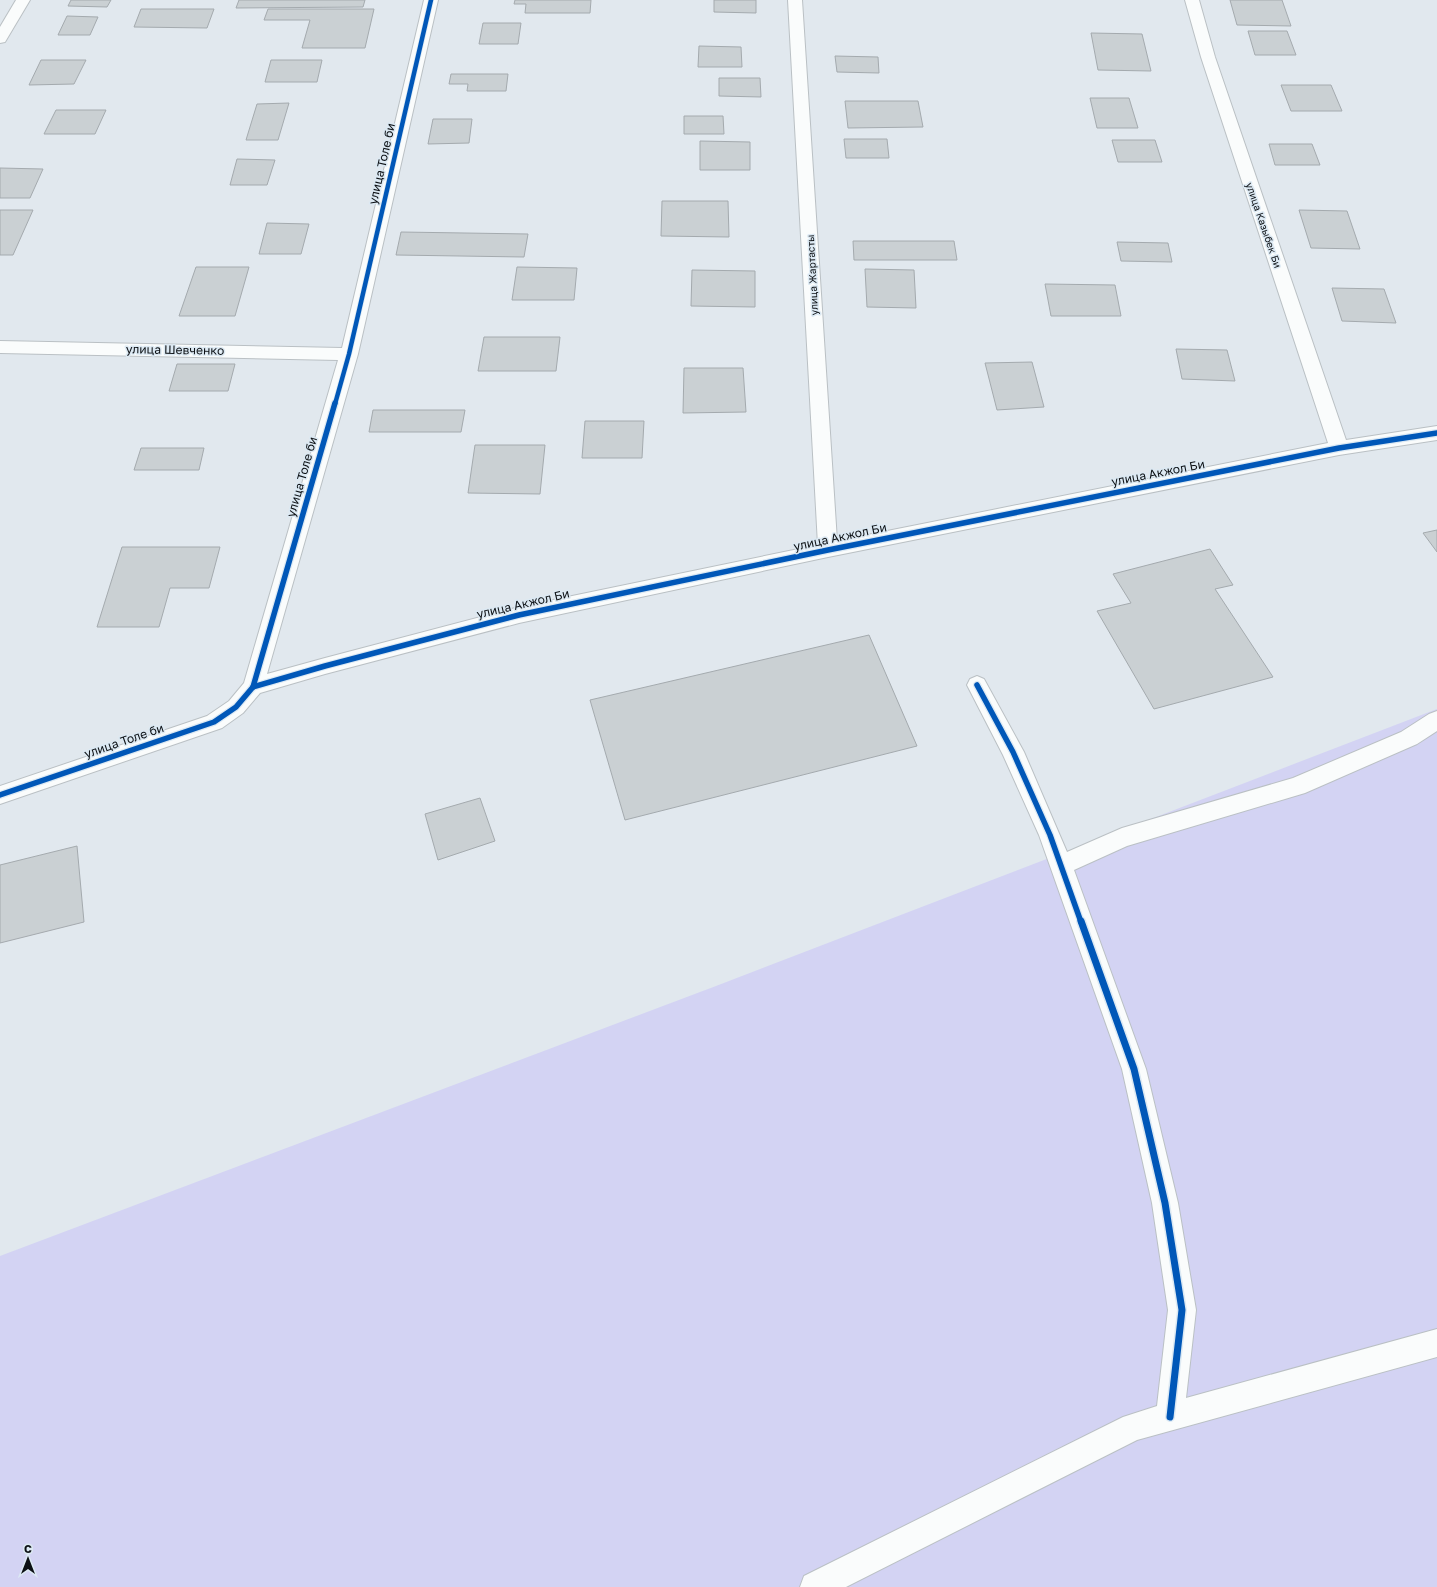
<svg xmlns="http://www.w3.org/2000/svg" width="1437" height="1587" font-family="'Golos Text',sans-serif">
<rect width="100%" height="100%" fill="#e1e8ee"/>
<!-- green -->
<path fill="#d3d3f3" d="M 1437,709 L 1437,1587 L 0,1587 L 0,1256 L 716,986 Z"/>
<!-- building -->
<g fill="#cad0d3" stroke="#a4aaae">
<path d="M 71,0 L 111,0 L 107,7 L 68,6 Z"/>
<path d="M 239,0 L 365,0 L 363,7 L 236,8 Z"/>
<path d="M 515,0 L 591,0 L 590,13 L 525,13 L 526,4 L 514,4 Z"/>
<path d="M 714,0 L 756,0 L 756,13 L 714,12 Z"/>
<path d="M 1230,0 L 1282,0 L 1291,26 L 1237,25 Z"/>
<path d="M 141,9 L 214,9 L 207,28 L 134,27 Z"/>
<path d="M 268,9 L 374,9 L 365,48 L 302,48 L 310,20 L 264,20 Z"/>
<path d="M 67,16 L 98,17 L 90,35 L 58,35 Z"/>
<path d="M 483,23 L 521,23 L 518,44 L 479,44 Z"/>
<path d="M 1248,31 L 1287,31 L 1296,55 L 1255,55 Z"/>
<path d="M 1091,33 L 1142,34 L 1151,71 L 1098,70 Z"/>
<path d="M 699,46 L 741,47 L 742,67 L 698,67 Z"/>
<path d="M 835,56 L 878,57 L 879,73 L 837,72 Z"/>
<path d="M 41,60 L 86,60 L 74,84 L 29,85 Z"/>
<path d="M 271,60 L 322,60 L 317,82 L 265,82 Z"/>
<path d="M 451,74 L 508,74 L 506,91 L 467,91 L 468,84 L 449,84 Z"/>
<path d="M 719,78 L 760,78 L 761,97 L 719,96 Z"/>
<path d="M 1281,85 L 1331,85 L 1342,111 L 1291,111 Z"/>
<path d="M 1090,98 L 1129,98 L 1138,128 L 1097,128 Z"/>
<path d="M 845,101 L 918,101 L 923,127 L 848,128 Z"/>
<path d="M 289,103 L 278,140 L 246,140 L 257,104 Z"/>
<path d="M 56,110 L 106,110 L 95,134 L 44,134 Z"/>
<path d="M 684,116 L 723,116 L 724,134 L 684,134 Z"/>
<path d="M 433,119 L 472,119 L 469,143 L 428,144 Z"/>
<path d="M 844,139 L 887,139 L 889,158 L 846,158 Z"/>
<path d="M 1112,140 L 1155,140 L 1162,162 L 1118,162 Z"/>
<path d="M 700,141 L 750,142 L 750,170 L 700,170 Z"/>
<path d="M 1269,144 L 1312,144 L 1320,165 L 1275,165 Z"/>
<path d="M 237,159 L 275,160 L 267,185 L 230,185 Z"/>
<path d="M 0,168 L 43,169 L 30,198 L 0,198 Z"/>
<path d="M 662,201 L 728,201 L 729,237 L 661,236 Z"/>
<path d="M 0,210 L 33,210 L 13,255 L 0,255 Z"/>
<path d="M 1299,210 L 1347,211 L 1360,249 L 1311,248 Z"/>
<path d="M 267,223 L 309,224 L 301,254 L 259,254 Z"/>
<path d="M 401,232 L 528,234 L 524,257 L 396,255 Z"/>
<path d="M 853,241 L 954,241 L 957,260 L 854,260 Z"/>
<path d="M 1117,242 L 1168,243 L 1172,262 L 1121,261 Z"/>
<path d="M 196,267 L 249,267 L 235,316 L 179,316 Z"/>
<path d="M 517,267 L 577,268 L 574,300 L 512,300 Z"/>
<path d="M 865,269 L 914,270 L 916,308 L 867,307 Z"/>
<path d="M 692,270 L 755,271 L 755,307 L 691,306 Z"/>
<path d="M 1045,284 L 1115,285 L 1121,316 L 1051,316 Z"/>
<path d="M 1332,288 L 1384,289 L 1396,323 L 1342,321 Z"/>
<path d="M 484,337 L 560,337 L 556,371 L 478,371 Z"/>
<path d="M 1176,349 L 1227,350 L 1235,381 L 1182,379 Z"/>
<path d="M 1032,362 L 1044,407 L 997,410 L 985,363 Z"/>
<path d="M 177,364 L 235,364 L 228,391 L 169,391 Z"/>
<path d="M 684,368 L 743,368 L 746,412 L 683,413 Z"/>
<path d="M 373,410 L 465,410 L 461,432 L 369,432 Z"/>
<path d="M 585,421 L 644,421 L 642,458 L 582,458 Z"/>
<path d="M 475,445 L 545,445 L 540,494 L 468,493 Z"/>
<path d="M 141,448 L 204,448 L 199,470 L 134,470 Z"/>
<path d="M 1437,530 L 1437,552 L 1423,533 Z"/>
<path d="M 122,547 L 220,547 L 209,588 L 170,588 L 159,627 L 97,627 Z"/>
<path d="M 1210,549 L 1233,585 L 1215,589 L 1273,677 L 1154,709 L 1097,611 L 1131,603 L 1113,574 Z"/>
<path d="M 869,635 L 917,746 L 625,820 L 590,700 Z"/>
<path d="M 480,798 L 495,841 L 438,860 L 425,814 Z"/>
<path d="M 77,846 L 84,922 L 0,943 L 0,865 Z"/>
</g>
<g fill="none" stroke-linecap="round" stroke-linejoin="round">
<defs>
<g id="minor">
<path d="M 16,0 L 30,0 L 5,42 L 0,43 L 0,27 Z"/>
<path d="M 424,0 L 438,0 L 358,354 L 267,674 L 325,658 L 519,607 L 818,545 L 788,0 L 802,0 L 837,541 L 1328,443 L 1201,57 L 1185,0 L 1199,0 L 1215,57 L 1346,440 L 1437,426 L 1437,440 L 1339,455 L 828,557 L 519,623 L 325,674 L 260,693 L 243,713 L 222,728 L 0,804 L 0,786 L 207,716 L 229,701 L 244,683 L 338,360 L 0,353 L 0,341 L 342,348 Z"/>
<path d="M 977,676 L 984,679 L 1024,752 L 1067,852 L 1122,828 L 1293,778 L 1401,732 L 1429,714 L 1437,711 L 1437,731 L 1417,744 L 1305,793 L 1127,846 L 1074,870 L 1146,1069 L 1178,1203 L 1196,1310 L 1186,1398 L 1437,1329 L 1437,1357 L 1137,1440 L 846,1587 L 800,1587 L 804,1576 L 1123,1417 L 1157,1406 L 1168,1310 L 1152,1203 L 1122,1069 L 1039,835 L 1003,755 L 967,685 L 970,679 Z"/>
</g>
</defs>
<!-- minor casing -->
<use href="#minor" stroke="#bac0c4" stroke-width="2"/>
<!-- minor -->
<use href="#minor" fill="#fafcfc" fill-rule="evenodd"/>
<defs>
<path id="cycleway-far2" d="M 335,404 L 349,354 L 431,0"/>
<g id="cycleway-far1">
<path d="M 977,685 L 1013,752 L 1050,835 L 1081,922"/>
<path d="M 253,687 L 325,666 L 519,615 L 828,550 L 1339,448 L 1437,433"/>
<path d="M 0,795 L 214,722 L 236,707 L 253,687 L 335,403"/>
</g>
<path id="cycleway" d="M 1081,921 L 1134,1069 L 1165,1203 L 1182,1310 L 1170,1417"/>
</defs>
<!-- cycleway-far2 casing -->
<use href="#cycleway-far2" stroke="#dce9f3" stroke-width="6"/>
<!-- cycleway-far1 casing -->
<use href="#cycleway-far1" stroke="#dce9f3" stroke-width="8"/>
<!-- cycleway casing -->
<use href="#cycleway" stroke="#dce9f3" stroke-width="10"/>
<!-- cycleway-far2 -->
<use href="#cycleway-far2" stroke="#0057b8" stroke-width="4.5"/>
<!-- cycleway-far1 -->
<use href="#cycleway-far1" stroke="#0057b8" stroke-width="5.5"/>
<!-- cycleway -->
<use href="#cycleway" stroke="#0057b8" stroke-width="7"/>
</g>
<g text-anchor="middle" stroke-width="3" stroke-linejoin="round" paint-order="stroke">
<!-- far-street labels -->
<g font-size="10" fill="#0c1014" stroke="#dce9f3">
<text transform="translate(1264 225) rotate(71)" y="4">улица Казыбек Би</text>
<text transform="translate(812 275) rotate(-93)" y="4">улица Жартасты</text>
</g>
<!-- street labels -->
<g font-size="12" fill="#0c1014" stroke="#dce9f3">
<text transform="translate(382 164) rotate(-77)" y="4">улица Толе би</text>
<text transform="translate(175 350) rotate(1)" y="4">улица Шевченко</text>
<text transform="translate(1158 473) rotate(-11)" y="4">улица Акжол Би</text>
<text transform="translate(302 477) rotate(-74)" y="4">улица Толе би</text>
<text transform="translate(840 537) rotate(-12)" y="4">улица Акжол Би</text>
<text transform="translate(523 604) rotate(-13)" y="4">улица Акжол Би</text>
<text transform="translate(124 741) rotate(-19)" y="4">улица Толе би</text>
</g>
</g>
<!-- north arrow -->
<g transform="translate(28 1559)" stroke="#dce9f3" stroke-width="3" paint-order="stroke">
<path d="M0-3L7 15L0 10L-7 15Z" fill="#0c1014"/>
<text y="-6" font-size="11" font-weight="bold" text-anchor="middle" fill="#0c1014">С</text>
</g>
</svg>
